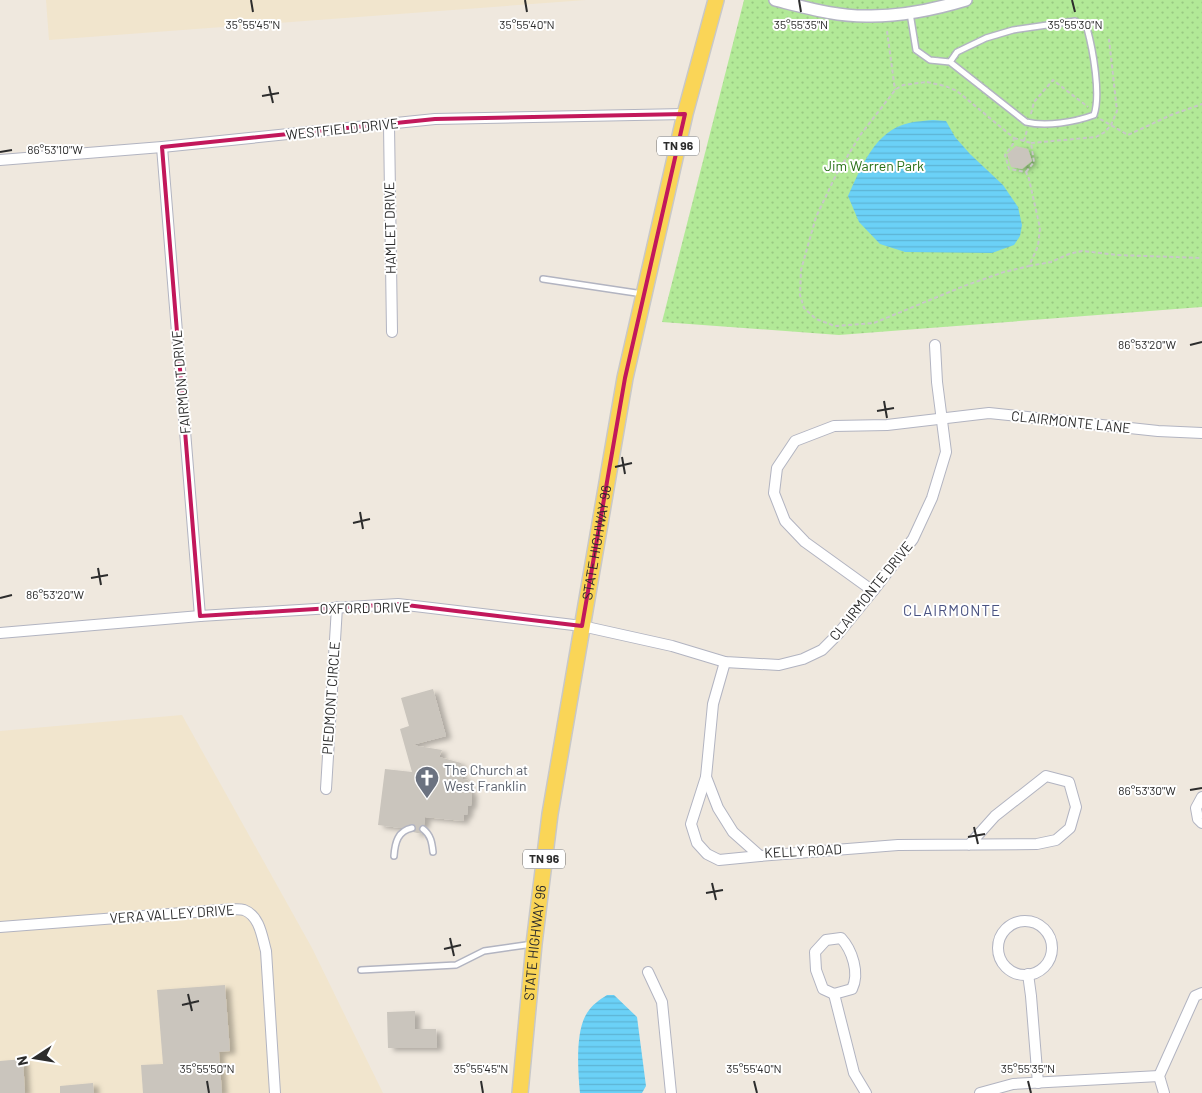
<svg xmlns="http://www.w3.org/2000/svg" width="1202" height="1093" font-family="Barlow,sans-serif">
<defs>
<pattern id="park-dots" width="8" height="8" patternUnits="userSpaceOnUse" patternTransform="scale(1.25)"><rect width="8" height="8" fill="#b2e997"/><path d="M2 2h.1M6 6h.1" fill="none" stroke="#99c882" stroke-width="1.8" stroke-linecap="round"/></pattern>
<pattern id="water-rules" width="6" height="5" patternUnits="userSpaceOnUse" patternTransform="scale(1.25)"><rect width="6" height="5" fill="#6bd1f7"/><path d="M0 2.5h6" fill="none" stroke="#5db4d4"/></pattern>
<filter id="shadow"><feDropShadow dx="5.5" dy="3" stdDeviation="2.5" flood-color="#0004"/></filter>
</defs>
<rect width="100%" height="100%" fill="#efe8de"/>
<!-- education -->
<g fill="#f1e5cd">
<path d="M 46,0 L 586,0 L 49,40 Z"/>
<path d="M 182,715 L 312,948 L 383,1093 L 0,1093 L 0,731 Z"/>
</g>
<!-- park -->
<path fill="url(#park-dots)" d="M 744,0 L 1202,0 L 1202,307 L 839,335 L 662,322 Z"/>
<!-- water -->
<g fill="url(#water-rules)">
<path d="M 933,120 L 946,121 L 955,137 L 970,154 L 1003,185 L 1018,207 L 1022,225 L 1020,236 L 1014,245 L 992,253 L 905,252 L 880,244 L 859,222 L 848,196 C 861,168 875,130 909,123 C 917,121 925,121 933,120 Z"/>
<path d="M 607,995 L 614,995 L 637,1017 L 646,1086 L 642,1093 L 580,1093 C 578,1072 575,1031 587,1013 C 592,1005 599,1000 607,995 Z"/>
</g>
<!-- building -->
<g fill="#cac5bd" filter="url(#shadow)">
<path d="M 1016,146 L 1028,149 L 1032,161 L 1022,169 L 1011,167 L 1007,154 Z"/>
<path d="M 433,689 L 446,736 L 412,745 L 442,750 L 439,757 L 461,763 L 459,775 L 463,775 L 462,779 L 468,780 L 469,791 L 472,792 L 471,806 L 468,806 L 467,815 L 464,815 L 463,821 L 425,817 L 424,825 L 420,826 L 419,829 L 422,834 L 413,832 L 416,828 L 415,825 L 412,824 L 401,828 L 378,825 L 385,769 L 412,772 L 400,729 L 409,726 L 401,698 Z"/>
<path d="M 225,985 L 230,1051 L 219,1052 L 222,1093 L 143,1093 L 141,1065 L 163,1064 L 157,990 Z"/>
<path d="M 415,1011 L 415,1029 L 436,1029 L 437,1048 L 388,1048 L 387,1012 Z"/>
<path d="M 23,1059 L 25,1093 L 0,1093 L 0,1061 Z"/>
<path d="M 93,1083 L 94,1093 L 60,1093 L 60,1086 Z"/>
</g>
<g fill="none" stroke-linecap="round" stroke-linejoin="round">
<defs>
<g id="service">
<path d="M 910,13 L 916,50 L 930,60 L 950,62 L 1026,122 C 1046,127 1075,122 1094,115 C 1101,95 1093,50 1087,28 L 1075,21 L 1013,30 L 986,38 L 957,52 L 950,62"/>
<path d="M 543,279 L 643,294"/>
<path d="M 423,829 C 431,835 432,843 433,852"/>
<path d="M 394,856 C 395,842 398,831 412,828"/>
<path d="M 361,970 L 456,965 L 484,951 L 533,944"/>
</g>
<g id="minor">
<path d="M 389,125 L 392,332"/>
<path d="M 162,147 L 200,616"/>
<path d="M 0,160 L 162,147 L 435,119 L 685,114"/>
<path d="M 873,591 L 805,542 L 785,521 L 774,493 L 777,468 L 795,441 L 834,426 L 887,425 L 989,413 L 1158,431 L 1202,433"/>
<path d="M 0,633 L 200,616 L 398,604 L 582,626 L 672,646 L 725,662 L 779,665 L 803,659 L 822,650 L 838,634 L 873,591 L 913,539 L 932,498 L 946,452 L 937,382 L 935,345"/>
<path d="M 725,662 L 713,704 L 706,777 L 718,808 L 733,832 L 760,856 L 898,845 L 1037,844 L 1056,840 L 1070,828 L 1076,807 L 1069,782 L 1046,776 L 995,816 L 969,845"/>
<path d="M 706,777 L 691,824 L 697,843 L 707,854 L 719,860 L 760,856"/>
<path d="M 326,789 L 337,607"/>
<path d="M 1202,797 L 1196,808 L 1198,819 L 1202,823"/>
<circle cx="1025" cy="948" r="27"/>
<path d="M 0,927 L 221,910 C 228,910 238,908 244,910 C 260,916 262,937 266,951 L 275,1093"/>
<path d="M 841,938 C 852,950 860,973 852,989 L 834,994 L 823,989 L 816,970 L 815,952 L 826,940 Z"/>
<path d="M 648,972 L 662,1002 L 671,1093"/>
<path d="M 1028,974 L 1031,996 L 1038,1083"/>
<path d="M 834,994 L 854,1073 L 866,1093"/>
<path d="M 980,1093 L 1013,1084 L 1159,1076"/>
<path d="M 1164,1093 L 1159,1076 L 1195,996 L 1202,993"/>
</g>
<path id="tertiary" d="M 775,0 C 807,8 838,17 871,16 C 902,16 936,9 966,0"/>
<g id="primary">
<path id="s1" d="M 520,1093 L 534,944 L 550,814 L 625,378 L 685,114 L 716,0"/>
</g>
</defs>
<!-- service casing -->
<use href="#service" stroke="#b2b4c1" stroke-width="8"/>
<!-- minor casing -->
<use href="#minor" stroke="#b2b4c1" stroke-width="12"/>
<!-- tertiary casing -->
<use href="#tertiary" stroke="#b2b4c1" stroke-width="14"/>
<!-- primary casing -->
<use href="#primary" stroke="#c8c8c8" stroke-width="18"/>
<!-- path -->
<g stroke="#c8c8c8" stroke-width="2" stroke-dasharray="4 2.5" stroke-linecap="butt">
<path d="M 887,31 L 895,90"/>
<path d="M 927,82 L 945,86 L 957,91 L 1014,138 L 1013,144 L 1005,155 L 1009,169 L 1026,172 L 1029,179 L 1040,228 L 1038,246 L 1029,266 L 1004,272 L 964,286 L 874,323 L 835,326 L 816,319 L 804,308 L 800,295 L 801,270 L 816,217 L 836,175 L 861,134 L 896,89 L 903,85 Z"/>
<path d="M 1031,114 L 1034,102 L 1053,80 L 1088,107"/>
<path d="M 1100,119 L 1128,135 L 1171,115 L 1202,104"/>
<path d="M 1014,138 L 1031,143 L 1034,162 L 1026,172"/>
<path d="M 1024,141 L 1027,130"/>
<path d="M 1031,143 L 1096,137 L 1105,132 L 1111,125 L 1117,111 L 1109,39"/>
<path d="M 1029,266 L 1051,262 L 1069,254 L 1082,251 L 1117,255 L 1202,258"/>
</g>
<!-- service -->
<use href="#service" stroke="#fff" stroke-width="5"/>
<!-- minor -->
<use href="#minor" stroke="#fff" stroke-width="10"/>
<!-- tertiary -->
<use href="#tertiary" stroke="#fff" stroke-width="11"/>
<!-- primary -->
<use href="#primary" stroke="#fad557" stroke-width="15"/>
</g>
<!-- marked area -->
<path fill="none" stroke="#c2185b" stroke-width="4" stroke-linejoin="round" d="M 685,114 L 625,378 L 582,626 L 398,604 L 200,616 L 162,147 L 435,119 Z"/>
<!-- ticks -->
<path fill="none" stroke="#2c2c2c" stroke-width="2" d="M 251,0 L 253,12M 525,0 L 527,12M 799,0 L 801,12M 1072,0 L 1075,12M 269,86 L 273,103M 262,96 L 279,93M 0,152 L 12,150M 1190,345 L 1202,342M 884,401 L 887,418M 877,411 L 894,408M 622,457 L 625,474M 615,467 L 632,463M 360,512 L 363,529M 353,523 L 370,519M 98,568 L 101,585M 91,578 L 108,575M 0,598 L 12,595M 1190,790 L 1202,788M 974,827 L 978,844M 968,837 L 985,834M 712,883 L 716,900M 706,893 L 723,890M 450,938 L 454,956M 444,949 L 461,945M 188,994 L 192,1011M 182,1005 L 199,1001M 207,1081 L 209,1093M 481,1081 L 483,1093M 754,1081 L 757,1093M 1028,1081 L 1031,1093"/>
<!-- icons -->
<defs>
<symbol id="church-pin" viewBox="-11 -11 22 30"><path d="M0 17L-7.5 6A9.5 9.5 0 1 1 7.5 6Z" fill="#6b7280" stroke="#fff"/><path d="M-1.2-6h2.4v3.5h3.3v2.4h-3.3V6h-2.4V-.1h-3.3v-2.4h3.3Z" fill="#fff"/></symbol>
</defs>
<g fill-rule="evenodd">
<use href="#church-pin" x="413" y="764" width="28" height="38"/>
</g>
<g text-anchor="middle" stroke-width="4" stroke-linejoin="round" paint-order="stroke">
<!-- shield labels -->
<g fill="#fff" stroke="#6b6b6b" stroke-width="1">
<rect x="657" y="136.5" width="42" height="19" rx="4"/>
<rect x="523" y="849.5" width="42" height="19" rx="4"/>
</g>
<g font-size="12" font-weight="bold" fill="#2c2c2c">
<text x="678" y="150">TN 96</text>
<text x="544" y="863">TN 96</text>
</g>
<!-- street labels -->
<g font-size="14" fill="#2c2c2c" stroke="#fff">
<text transform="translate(342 129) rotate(-6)" y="5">WESTFIELD DRIVE</text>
<text transform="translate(390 228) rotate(-91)" y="5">HAMLET DRIVE</text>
<text transform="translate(181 382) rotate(-95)" y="5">FAIRMONT DRIVE</text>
<text transform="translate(1071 422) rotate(6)" y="5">CLAIRMONTE LANE</text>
<text dy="5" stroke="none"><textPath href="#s1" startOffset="556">STATE HIGHWAY 96</textPath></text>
<text transform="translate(871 591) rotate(-51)" y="5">CLAIRMONTE DRIVE</text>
<text transform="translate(365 608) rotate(-1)" y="5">OXFORD DRIVE</text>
<text transform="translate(331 698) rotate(-86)" y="5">PIEDMONT CIRCLE</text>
<text transform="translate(803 851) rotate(-3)" y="5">KELLY ROAD</text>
<text transform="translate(172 914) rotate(-4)" y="5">VERA VALLEY DRIVE</text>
<text dy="5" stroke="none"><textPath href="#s1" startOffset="151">STATE HIGHWAY 96</textPath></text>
</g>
<!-- park labels -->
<g font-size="14" fill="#287016" stroke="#fff">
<text x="874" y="171">Jim Warren Park</text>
</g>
<!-- worship labels -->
<g font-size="14" fill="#5b616d" stroke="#fff" text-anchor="start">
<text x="444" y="775">The Church at<tspan x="444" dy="16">West Franklin</tspan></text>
</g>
<!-- neighbourhood labels -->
<g font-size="15" letter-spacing="1" fill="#495281" stroke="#fff">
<text x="952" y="616">CLAIRMONTE</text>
</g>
</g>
<g font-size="12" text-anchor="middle" fill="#2c2c2c" stroke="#fff" stroke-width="4" stroke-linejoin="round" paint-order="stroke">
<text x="253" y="29">35°55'45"N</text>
<text x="527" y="29">35°55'40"N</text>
<text x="801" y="29">35°55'35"N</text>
<text x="1075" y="29">35°55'30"N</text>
<text x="55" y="154">86°53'10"W</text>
<text x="1147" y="349">86°53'20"W</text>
<text x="55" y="599">86°53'20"W</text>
<text x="1147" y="795">86°53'30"W</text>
<text x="207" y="1073">35°55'50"N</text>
<text x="481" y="1073">35°55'45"N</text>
<text x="754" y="1073">35°55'40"N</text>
<text x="1028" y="1073">35°55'35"N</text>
</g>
<!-- north arrow -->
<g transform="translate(35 1058) rotate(258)" stroke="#ffffff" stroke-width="4" paint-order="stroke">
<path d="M0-4L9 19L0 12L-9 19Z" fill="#2c2c2c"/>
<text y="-8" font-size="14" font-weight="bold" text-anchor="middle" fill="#2c2c2c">N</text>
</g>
</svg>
